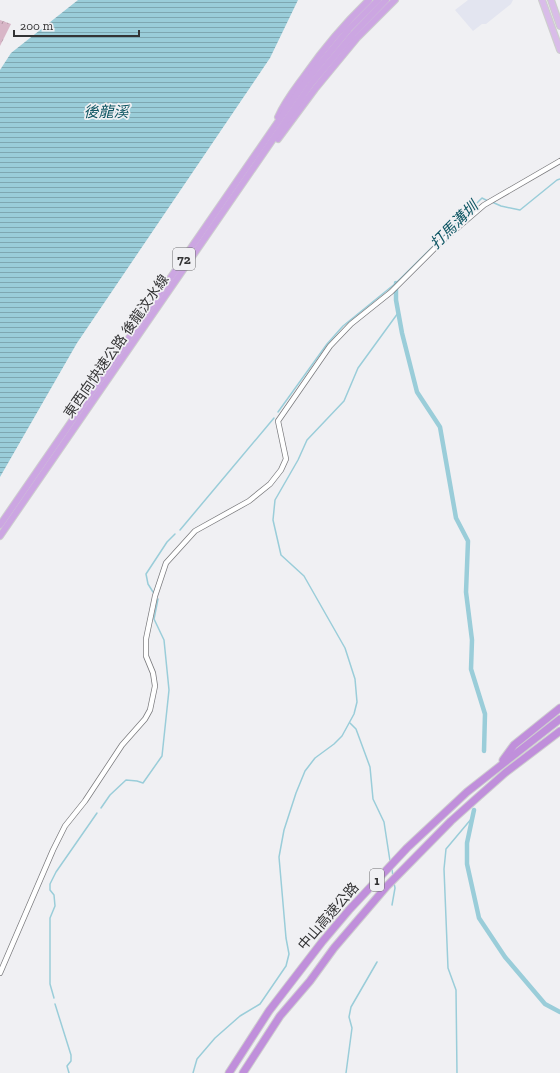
<svg xmlns="http://www.w3.org/2000/svg" width="560" height="1073" font-family="'Zilla Slab','Noto Sans TC',serif">
<defs>
<pattern id="forest-crowns" width="20" height="18" patternUnits="userSpaceOnUse"><rect width="20" height="18" fill="#d8b6c7"/><path d="M2 6a3 3 0 1 1 6 0M12 15a3 3 0 1 1 6 0" fill="none" stroke="#b095a2"/></pattern>
<pattern id="water-rules" width="6" height="5" patternUnits="userSpaceOnUse"><rect width="6" height="5" fill="#9acdd9"/><path d="M0 2.5h6" fill="none" stroke="#7ea7b1"/></pattern>
</defs>
<rect width="100%" height="100%" fill="#f0f0f3"/>
<!-- built -->
<path fill="#e3e5f0" d="M 468,0 L 513,0 L 511,4 L 486,24 L 482,24 L 473,31 L 455,10 Z"/>
<!-- forest -->
<path fill="url(#forest-crowns)" d="M 0,20 L 11,24 L 0,46 Z"/>
<!-- water -->
<path fill="url(#water-rules)" d="M 78,0 L 298,0 L 270,58 L 77,343 L 0,477 L 0,70 L 11,53 Z"/>
<g fill="none" stroke-linecap="round" stroke-linejoin="round">
<!-- stream -->
<g stroke="#9acdd9" stroke-width="1.5">
<path d="M 492,202 L 501,206 L 520,210 L 557,180 L 560,179"/>
<path d="M 278,412 L 327,344 L 343,326 L 396,283 L 482,198 L 488,201"/>
<path d="M 180,530 L 232,468 L 274,418"/>
<path d="M 153,592 L 148,584 L 146,574 L 167,542 L 175,534"/>
<path d="M 350,723 L 356,729 L 370,767 L 373,799 L 384,822 L 390,861"/>
<path d="M 101,808 L 110,795 L 126,780 L 137,781 L 143,783 L 162,756 L 169,690 L 164,640 L 154,619 L 158,599"/>
<path d="M 392,869 L 393,877"/>
<path d="M 392,905 L 395,888 L 394,883"/>
<path d="M 54,998 L 50,984 L 50,918 L 55,906 L 54,895 L 50,890 L 50,884 L 56,872 L 97,813"/>
<path d="M 55,1004 L 71,1055 L 71,1061 L 67,1066 L 69,1073"/>
<path d="M 193,1073 L 197,1059 L 215,1038 L 240,1016 L 260,1004 L 286,966 L 289,954 L 286,938 L 279,857 L 284,830 L 296,793 L 305,771 L 315,758 L 334,744 L 342,736 L 354,714 L 357,702 L 355,679 L 345,648 L 304,576 L 281,555 L 273,520 L 275,500 L 298,460 L 307,440 L 344,401 L 358,368 L 398,313"/>
<path d="M 346,1073 L 352,1028 L 349,1017 L 351,1007 L 377,962"/>
<path d="M 457,1073 L 456,990 L 448,968 L 444,869 L 446,849 L 472,818"/>
</g>
<!-- canal -->
<g stroke="#9acdd9" stroke-width="4.5">
<path d="M 396,283 L 396,300 L 402,333 L 417,392 L 440,427 L 456,518 L 468,541 L 466,592 L 472,640 L 471,669 L 485,714 L 484,751"/>
<path d="M 474,810 L 467,843 L 467,864 L 479,918 L 505,957 L 545,1004 L 560,1012"/>
</g>
<defs>
<path id="tertiary" d="M 0,973 L 53,850 L 65,826 L 85,801 L 122,745 L 145,719 L 150,710 L 155,686 L 153,673 L 146,656 L 146,639 L 155,596 L 166,563 L 195,531 L 249,501 L 270,484 L 281,470 L 286,459 L 278,421 L 330,346 L 351,324 L 391,292 L 441,242 L 484,205 L 560,161"/>
<g id="primary">
<path d="M 542,0 L 560,50"/>
<path d="M 551,0 L 560,26"/>
</g>
<g id="trunk">
<path d="M 278,117 C 285,101 295,89 305,75 C 324,48 345,23 369,0"/>
<path d="M 278,139 L 315,89 L 357,38 L 395,0"/>
<path d="M 0,525 L 306,81 L 349,29 L 378,0"/>
<path d="M 0,536 L 311,84 L 353,34 L 386,0"/>
</g>
<g id="motorway">
<path d="M 503,760 L 514,745 L 560,708"/>
<path d="M 229,1073 L 269,1011 L 322,942 L 349,910 L 407,848 L 467,792 L 560,719"/>
<path d="M 243,1073 L 280,1016 L 310,981 L 334,948 L 387,886 L 451,821 L 479,796 L 505,773 L 560,731"/>
</g>
</defs>
<!-- tertiary casing -->
<use href="#tertiary" stroke="#7b7b7e" stroke-width="6"/>
<!-- primary casing -->
<use href="#primary" stroke="#cececf" stroke-width="8"/>
<!-- trunk casing -->
<use href="#trunk" stroke="#cececf" stroke-width="8"/>
<!-- motorway casing -->
<use href="#motorway" stroke="#cececf" stroke-width="9"/>
<!-- tertiary -->
<use href="#tertiary" stroke="#fff" stroke-width="4.5"/>
<!-- primary -->
<use href="#primary" stroke="#d9bce9" stroke-width="5.5"/>
<!-- trunk -->
<use href="#trunk" stroke="#cca6e2" stroke-width="6"/>
<!-- motorway -->
<use href="#motorway" stroke="#c08fdb" stroke-width="7"/>
</g>
<g text-anchor="middle" stroke-width="3.5" stroke-linejoin="round" paint-order="stroke">
<!-- shield labels -->
<g fill="#f0f0f3" stroke="#6c6c6e" stroke-width="1">
<rect x="173" y="248" width="22" height="22" rx="3"/>
<rect x="370" y="869" width="14" height="22" rx="3"/>
</g>
<g font-size="13" font-weight="bold" fill="#343435">
<text x="184" y="264">72</text>
<text x="377" y="885">1</text>
</g>
<!-- street labels -->
<g font-size="14" fill="#343435" stroke="#f0f0f3">
<text transform="translate(116 346) rotate(-55)" y="5">東西向快速公路 後龍汶水線</text>
<text transform="translate(328 916) rotate(-49)" y="5">中山高速公路</text>
</g>
<!-- water labels -->
<g font-size="15" font-style="italic" fill="#0e5663" stroke="#f0f0f3">
<text x="106" y="117">後龍溪</text>
<text transform="translate(454 225) rotate(-45)" y="5">打馬溝圳</text>
</g>
</g>
<!-- scale -->
<path d="M14 30v6h125v-6" fill="none" stroke="#343435" stroke-width="2"/>
<text x="20" y="30" font-size="12" fill="#343435" stroke="#f0f0f3" stroke-width="3" paint-order="stroke">200 m</text>
</svg>
